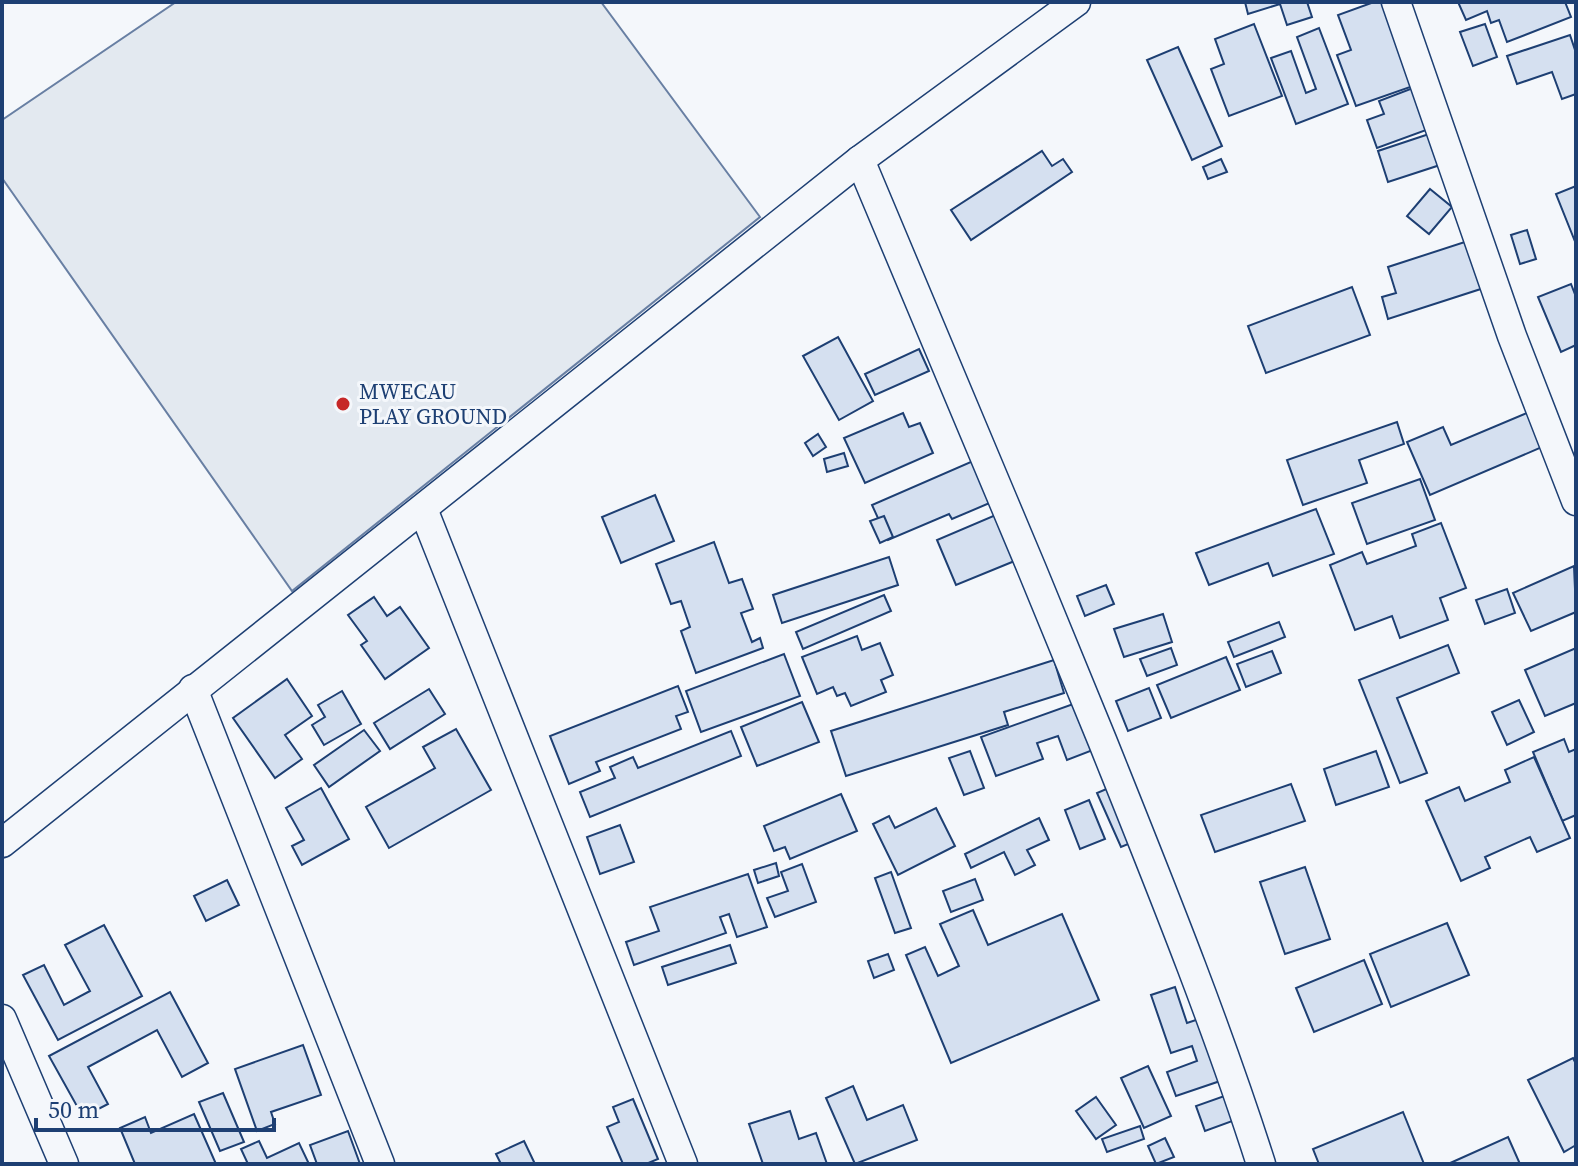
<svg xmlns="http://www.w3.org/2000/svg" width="1578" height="1166" font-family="'Source Serif 4',serif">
<rect width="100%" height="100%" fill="#f4f7fb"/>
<!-- green -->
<path fill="#e3e9f0" stroke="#687fa3" stroke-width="2" d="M 176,2 L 601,2 L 760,217 L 292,591 L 2,178 L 2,120 Z"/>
<!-- building -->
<g fill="#d5e0f0" stroke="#1d3f73" stroke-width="2">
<path d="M 1245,2 L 1307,2 L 1312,17 L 1287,25 L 1280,4 L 1248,14 Z"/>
<path d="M 1374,2 L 1385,2 L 1416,85 L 1356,106 L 1337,55 L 1351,50 L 1338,15 Z"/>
<path d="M 1458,2 L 1565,2 L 1571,17 L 1507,42 L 1499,20 L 1491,23 L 1487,11 L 1466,20 Z"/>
<path d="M 1254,24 L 1282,96 L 1229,116 L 1211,69 L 1224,64 L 1215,39 Z"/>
<path d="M 1485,24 L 1497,57 L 1473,66 L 1460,32 Z"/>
<path d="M 1319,28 L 1348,104 L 1296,124 L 1271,58 L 1291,51 L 1306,93 L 1316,89 L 1297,37 Z"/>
<path d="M 1570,35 L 1576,53 L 1576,94 L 1562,99 L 1552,72 L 1517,84 L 1507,56 Z"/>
<path d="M 1178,47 L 1222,146 L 1192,160 L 1147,60 Z"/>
<path d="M 1413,88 L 1429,129 L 1377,148 L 1367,120 L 1384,114 L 1379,101 Z"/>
<path d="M 1432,133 L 1443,164 L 1388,182 L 1378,151 Z"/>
<path d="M 1042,151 L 1052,166 L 1063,159 L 1072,172 L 971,240 L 951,210 Z"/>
<path d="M 1221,159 L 1227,172 L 1208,179 L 1203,167 Z"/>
<path d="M 1576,186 L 1576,244 L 1556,194 Z"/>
<path d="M 1430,189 L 1452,207 L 1429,234 L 1407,216 Z"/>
<path d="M 1527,230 L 1536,259 L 1520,264 L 1511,235 Z"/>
<path d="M 1474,239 L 1490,286 L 1388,319 L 1382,297 L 1396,293 L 1388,267 Z"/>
<path d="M 1571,284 L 1576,297 L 1576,345 L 1561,352 L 1538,297 Z"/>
<path d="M 1352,287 L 1370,335 L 1266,373 L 1248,326 Z"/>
<path d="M 838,337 L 873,401 L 839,420 L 803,356 Z"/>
<path d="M 919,349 L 929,371 L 875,395 L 865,374 Z"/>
<path d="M 1534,410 L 1549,444 L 1430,495 L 1407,442 L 1443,427 L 1451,445 Z"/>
<path d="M 903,413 L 909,427 L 920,423 L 933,453 L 865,483 L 844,438 Z"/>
<path d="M 1397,422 L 1404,444 L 1359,460 L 1367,483 L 1303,505 L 1287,460 Z"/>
<path d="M 818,434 L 826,447 L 813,456 L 805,443 Z"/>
<path d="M 844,453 L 848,466 L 827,472 L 824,459 Z"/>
<path d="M 973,461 L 992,502 L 952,519 L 949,514 L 888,540 L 872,505 Z"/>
<path d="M 1420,479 L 1435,520 L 1367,544 L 1352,503 Z"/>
<path d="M 655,495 L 674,541 L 621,563 L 602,517 Z"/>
<path d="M 1316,509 L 1334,554 L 1273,576 L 1268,563 L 1209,585 L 1196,553 Z"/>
<path d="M 998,514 L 1017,560 L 956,585 L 937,540 Z"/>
<path d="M 884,516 L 893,537 L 880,543 L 870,521 Z"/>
<path d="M 1441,523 L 1466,588 L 1440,598 L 1448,620 L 1400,638 L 1392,616 L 1355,630 L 1330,565 L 1362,552 L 1367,564 L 1416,546 L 1412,534 Z"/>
<path d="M 714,542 L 729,583 L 742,579 L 753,609 L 741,613 L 752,642 L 760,638 L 763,648 L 696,673 L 681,631 L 690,627 L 681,601 L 671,604 L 656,564 Z"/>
<path d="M 889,557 L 898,585 L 782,623 L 773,595 Z"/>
<path d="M 1574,566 L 1576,612 L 1531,631 L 1513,593 Z"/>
<path d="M 1106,585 L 1114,604 L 1085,616 L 1077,596 Z"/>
<path d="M 1507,589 L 1515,613 L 1485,624 L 1476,600 Z"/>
<path d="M 884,595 L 891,611 L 803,649 L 796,632 Z"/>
<path d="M 374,597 L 387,616 L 400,607 L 429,648 L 385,679 L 361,645 L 367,641 L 348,615 Z"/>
<path d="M 1163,614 L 1172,642 L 1124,657 L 1114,629 Z"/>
<path d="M 1279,622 L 1285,637 L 1234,657 L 1228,642 Z"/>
<path d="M 857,636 L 862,650 L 880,643 L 893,675 L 881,680 L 886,692 L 851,706 L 845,693 L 837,696 L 833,687 L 817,694 L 802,657 Z"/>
<path d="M 1448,645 L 1459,673 L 1397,698 L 1427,773 L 1400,783 L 1359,680 Z"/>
<path d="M 1171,648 L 1177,665 L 1147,676 L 1140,659 Z"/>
<path d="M 1576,648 L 1576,703 L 1545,716 L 1525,670 Z"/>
<path d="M 1272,651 L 1281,673 L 1246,687 L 1237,664 Z"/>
<path d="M 784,654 L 800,696 L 701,732 L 686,691 Z"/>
<path d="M 1226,657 L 1240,690 L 1171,718 L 1157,685 Z"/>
<path d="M 1054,660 L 1064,693 L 1004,712 L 1008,725 L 846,776 L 831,731 Z"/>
<path d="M 287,679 L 312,716 L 285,735 L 302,759 L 275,778 L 233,718 Z"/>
<path d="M 678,686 L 688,712 L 676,716 L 681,729 L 596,762 L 600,771 L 569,784 L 550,736 Z"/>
<path d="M 1149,688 L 1161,718 L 1128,731 L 1116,701 Z"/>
<path d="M 429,689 L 445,714 L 390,749 L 374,723 Z"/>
<path d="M 342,691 L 361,724 L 324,745 L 312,725 L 325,717 L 318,705 Z"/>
<path d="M 1519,700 L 1534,732 L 1507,745 L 1492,712 Z"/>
<path d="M 802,702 L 819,742 L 757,766 L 741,727 Z"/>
<path d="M 1076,703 L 1093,750 L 1067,760 L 1058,736 L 1037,743 L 1043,759 L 996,776 L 981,737 Z"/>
<path d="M 456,729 L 491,790 L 389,848 L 366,807 L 435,768 L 423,747 Z"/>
<path d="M 364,730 L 380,751 L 329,787 L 314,765 Z"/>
<path d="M 731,731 L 741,756 L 590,817 L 580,792 L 615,778 L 610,767 L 633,757 L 638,768 Z"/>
<path d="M 1564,739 L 1569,752 L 1576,749 L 1576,815 L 1562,821 L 1533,752 Z"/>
<path d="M 970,751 L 984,788 L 964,795 L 949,758 Z"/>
<path d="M 1376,751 L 1389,787 L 1336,805 L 1324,769 Z"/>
<path d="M 1534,757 L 1570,838 L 1537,852 L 1530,837 L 1485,857 L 1490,868 L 1461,881 L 1426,801 L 1459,787 L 1465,801 L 1510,782 L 1505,770 Z"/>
<path d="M 1118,784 L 1143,838 L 1121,847 L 1097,793 Z"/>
<path d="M 1291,784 L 1305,821 L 1215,852 L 1201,815 Z"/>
<path d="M 321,788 L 349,839 L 302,865 L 292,846 L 304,840 L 286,808 Z"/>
<path d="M 841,794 L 857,831 L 790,859 L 785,847 L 774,851 L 764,826 Z"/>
<path d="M 1089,800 L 1105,839 L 1080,849 L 1065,810 Z"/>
<path d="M 936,808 L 955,846 L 898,875 L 873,824 L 889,816 L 895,828 Z"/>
<path d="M 1039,818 L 1049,840 L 1027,850 L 1035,865 L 1015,875 L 1004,852 L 971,868 L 965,854 Z"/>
<path d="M 620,825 L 634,862 L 600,874 L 587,837 Z"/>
<path d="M 776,863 L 779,876 L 758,883 L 754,870 Z"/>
<path d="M 802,864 L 816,902 L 775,917 L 767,898 L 788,891 L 781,872 Z"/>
<path d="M 1305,867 L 1330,939 L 1285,954 L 1260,882 Z"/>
<path d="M 891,872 L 911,928 L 895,933 L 875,878 Z"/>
<path d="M 748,874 L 767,927 L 737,937 L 729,914 L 720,917 L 726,933 L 634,965 L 626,942 L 659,931 L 650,907 Z"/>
<path d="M 975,879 L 983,900 L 951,912 L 943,891 Z"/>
<path d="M 227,880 L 239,905 L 206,921 L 194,896 Z"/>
<path d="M 973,910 L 988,945 L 1062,914 L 1099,1000 L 951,1063 L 906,955 L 925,947 L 938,976 L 959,966 L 940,924 Z"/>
<path d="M 1447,923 L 1469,975 L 1391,1007 L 1370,954 Z"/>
<path d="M 104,925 L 142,996 L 58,1040 L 23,975 L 44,965 L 64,1005 L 90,991 L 65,945 Z"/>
<path d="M 730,945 L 736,963 L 668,985 L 662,967 Z"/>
<path d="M 888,954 L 894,970 L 874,978 L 868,961 Z"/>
<path d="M 1364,960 L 1382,1004 L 1314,1032 L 1296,988 Z"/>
<path d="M 1175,987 L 1187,1023 L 1205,1017 L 1226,1079 L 1176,1096 L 1167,1072 L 1197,1061 L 1192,1046 L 1171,1053 L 1151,995 Z"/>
<path d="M 170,992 L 208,1063 L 182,1077 L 157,1030 L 88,1067 L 108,1104 L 83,1117 L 49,1056 Z"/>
<path d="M 303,1045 L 321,1095 L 271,1112 L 275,1124 L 257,1131 L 235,1069 Z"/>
<path d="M 1573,1058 L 1576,1064 L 1576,1145 L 1564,1152 L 1528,1080 Z"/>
<path d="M 1148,1066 L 1171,1116 L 1144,1128 L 1121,1078 Z"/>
<path d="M 853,1086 L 867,1120 L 903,1105 L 917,1140 L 855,1164 L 826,1098 Z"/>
<path d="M 223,1093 L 244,1142 L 220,1151 L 199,1102 Z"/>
<path d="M 1230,1094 L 1238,1119 L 1205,1131 L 1196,1106 Z"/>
<path d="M 1096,1097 L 1116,1125 L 1096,1139 L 1076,1111 Z"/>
<path d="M 633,1099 L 658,1159 L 646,1164 L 623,1164 L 607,1127 L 619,1122 L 613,1107 Z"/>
<path d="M 790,1111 L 799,1139 L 816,1133 L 827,1164 L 763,1164 L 749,1124 Z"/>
<path d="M 1403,1112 L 1424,1164 L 1319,1164 L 1313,1149 Z"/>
<path d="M 194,1114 L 216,1164 L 135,1164 L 120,1128 L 145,1117 L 151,1133 Z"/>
<path d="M 1140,1126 L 1144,1139 L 1107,1152 L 1102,1139 Z"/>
<path d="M 348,1131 L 360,1164 L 317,1164 L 310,1145 Z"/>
<path d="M 1508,1137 L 1520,1164 L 1448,1164 Z"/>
<path d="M 1165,1138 L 1174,1157 L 1156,1164 L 1148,1146 Z"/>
<path d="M 259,1141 L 267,1158 L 299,1143 L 309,1164 L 248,1164 L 241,1149 Z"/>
<path d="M 524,1141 L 535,1164 L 501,1164 L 496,1154 Z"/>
</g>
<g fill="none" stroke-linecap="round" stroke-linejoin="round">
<defs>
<g id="minor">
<path d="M 1396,2 L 1512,336 L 1576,501"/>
<path d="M 860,160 C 942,353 1023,546 1102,740 C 1158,880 1215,1020 1261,1164"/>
<path d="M 423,509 L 683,1164"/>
<path d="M 193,689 L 380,1164"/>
<path d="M 2,843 L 860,160 L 1076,2"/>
<path d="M 2,1019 L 64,1164"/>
</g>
</defs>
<!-- minor casing -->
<use href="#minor" stroke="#1d3f73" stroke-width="31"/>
<!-- minor -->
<use href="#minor" stroke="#f4f7fb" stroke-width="28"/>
</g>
<!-- markers -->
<circle fill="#c62828" stroke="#f4f7fb" stroke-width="3" cx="343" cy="404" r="8"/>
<g text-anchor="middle" stroke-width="6" stroke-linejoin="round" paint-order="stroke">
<!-- poi labels -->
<g font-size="22" fill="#1d3f73" stroke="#f4f7fb" text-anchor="start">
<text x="359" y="399">MWECAU<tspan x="359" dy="25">PLAY GROUND</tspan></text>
</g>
</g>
<!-- border -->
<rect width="1578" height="1166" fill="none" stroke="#1d3f73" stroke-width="8"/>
<!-- scale -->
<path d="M36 1118v12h238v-12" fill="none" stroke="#1d3f73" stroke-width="4"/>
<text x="48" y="1118" font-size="24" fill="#1d3f73" stroke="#f4f7fb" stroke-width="6" paint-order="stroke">50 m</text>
</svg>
